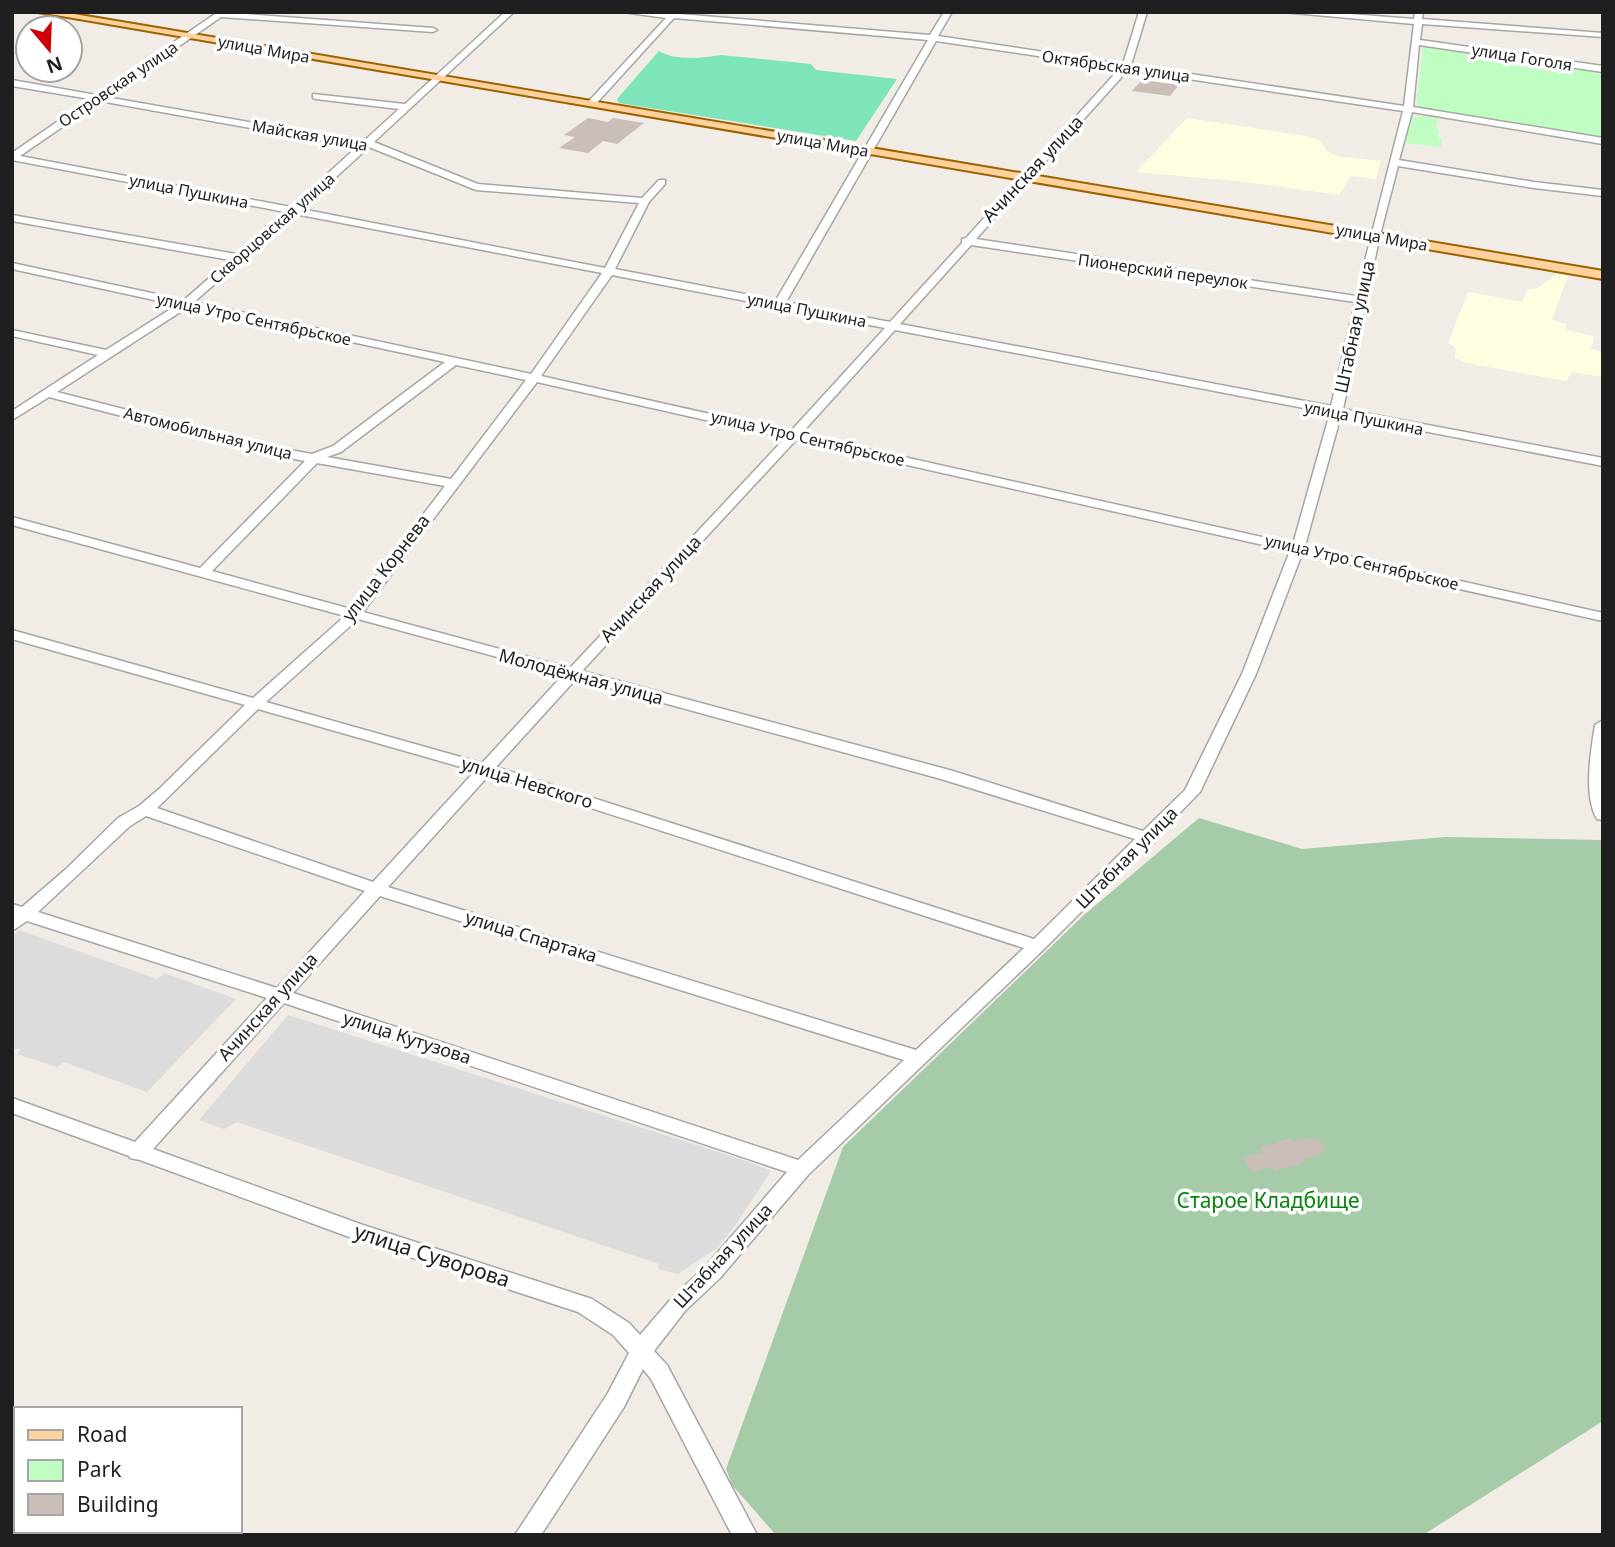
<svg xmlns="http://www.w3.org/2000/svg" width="1615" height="1547" font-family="'Noto Sans',sans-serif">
<rect width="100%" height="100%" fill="#f1ece5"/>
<!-- residential -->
<g fill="#dddcdc">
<path d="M 19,930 L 157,979 L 164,973 L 236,999 L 147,1092 L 64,1062 L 57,1067 L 17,1054 L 21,1049 L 12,1049 L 12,936 Z"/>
<path d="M 288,1015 L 743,1160 L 771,1171 L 737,1223 L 717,1248 L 678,1274 L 658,1269 L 659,1264 L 237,1122 L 224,1129 L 199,1120 Z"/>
</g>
<!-- education -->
<g fill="#fffee0">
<path d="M 1187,118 L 1306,136 L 1319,140 L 1327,151 L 1337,156 L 1381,161 L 1376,179 L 1351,176 L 1339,195 L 1246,182 L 1136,172 Z"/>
<path d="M 1557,274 L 1568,275 L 1552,320 L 1566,324 L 1566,330 L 1594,336 L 1591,349 L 1603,352 L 1603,377 L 1572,372 L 1566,381 L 1466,363 L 1455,358 L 1456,348 L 1448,343 L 1468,292 L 1522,302 L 1527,290 L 1538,288 Z"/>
</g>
<!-- cemetery -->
<path fill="#a5cba9" d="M 1199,818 L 1302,849 L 1446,837 L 1603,840 L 1603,1421 L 1423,1535 L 776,1535 L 732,1485 L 726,1469 L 843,1147 L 1084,915 Z"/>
<!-- park -->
<g fill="#c0fdc3">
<path d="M 1423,46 L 1603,72 L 1603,138 L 1416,108 Z"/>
<path d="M 1425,116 L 1438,117 L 1435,129 L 1439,130 L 1438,138 L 1442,139 L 1441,147 L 1405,143 L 1412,117 Z"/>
</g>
<!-- pitch -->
<path fill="#7ee4b9" d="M 659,51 C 675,61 702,58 721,55 L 811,64 L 816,70 L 897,79 L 856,141 L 619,103 L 617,99 Z"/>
<!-- building -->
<g fill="#c9beb8">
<path d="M 1142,80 L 1179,85 L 1170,96 L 1132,91 Z"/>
<path d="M 588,118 L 608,122 L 613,118 L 644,123 L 617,144 L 603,141 L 588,153 L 559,148 L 575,137 L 564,135 Z"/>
<path d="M 1291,1138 L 1293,1141 L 1304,1138 L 1318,1139 L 1326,1148 L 1319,1155 L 1304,1159 L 1306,1162 L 1275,1171 L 1272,1167 L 1253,1173 L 1243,1157 L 1262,1152 L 1259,1147 Z"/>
</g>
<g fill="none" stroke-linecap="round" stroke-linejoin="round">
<defs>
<g id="minor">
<path d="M 218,12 L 433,28 L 437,30 L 433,32 L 221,17 L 106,97 L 334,137 L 365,140 L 399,109 L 316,99 L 313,98 L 313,94 L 405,104 L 505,12 L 514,12 L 374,142 L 478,184 L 642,198 L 659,180 L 665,180 L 665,184 L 649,202 L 615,269 L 776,300 L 928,40 L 674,18 L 594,106 L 588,106 L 588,102 L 666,18 L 623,12 L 680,12 L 679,14 L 930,35 L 944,12 L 952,12 L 938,36 L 1123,64 L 1139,12 L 1147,12 L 1131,65 L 1404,106 L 1414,24 L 1283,12 L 1324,12 L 1414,19 L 1415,12 L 1423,12 L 1422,19 L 1603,33 L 1603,37 L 1422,24 L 1420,40 L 1603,66 L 1603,72 L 1419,45 L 1413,107 L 1603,138 L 1603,144 L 1412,112 L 1399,160 L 1534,182 L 1603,190 L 1603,196 L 1534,188 L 1398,166 L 1380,235 L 1343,409 L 1603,458 L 1603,466 L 1341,415 L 1305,546 L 1603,613 L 1603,621 L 1302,554 L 1256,674 L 1200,792 L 1156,837 L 1155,842 L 1150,843 L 1043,950 L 808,1175 L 720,1278 L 685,1311 L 654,1351 L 667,1365 L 757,1535 L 732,1535 L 651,1379 L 643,1369 L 624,1407 L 541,1535 L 515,1535 L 608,1393 L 629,1353 L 613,1335 L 578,1312 L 352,1238 L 140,1160 L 130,1158 L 129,1156 L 12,1113 L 12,1098 L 135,1142 L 267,998 L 27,921 L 12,931 L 12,904 L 22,907 L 66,869 L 118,818 L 139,806 L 159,789 L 245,705 L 12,639 L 12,630 L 253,698 L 345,616 L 12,525 L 12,517 L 200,568 L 305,461 L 263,453 L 49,397 L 12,420 L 12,411 L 98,355 L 12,336 L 12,330 L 106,350 L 177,305 L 12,269 L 12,263 L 184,300 L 230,260 L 12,221 L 12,215 L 236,254 L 285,212 L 12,160 L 12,153 L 90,99 L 12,86 L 12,80 L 96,95 ZM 936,41 L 1120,68 L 966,238 L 962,239 L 962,243 L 890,322 L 786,302 ZM 1128,70 L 1403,111 L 1356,296 L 976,239 ZM 100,101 L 334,143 L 359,145 L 291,207 L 20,156 ZM 369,147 L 476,190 L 639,203 L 605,268 L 301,209 ZM 295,214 L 602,273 L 531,374 L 194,302 ZM 971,245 L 1355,302 L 1331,406 L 900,324 ZM 612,275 L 885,328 L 790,432 L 541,376 ZM 188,307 L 445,362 L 333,446 L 312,454 L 268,446 L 57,392 ZM 895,330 L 1330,413 L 1293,544 L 801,434 ZM 456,365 L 526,380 L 451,479 L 327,457 L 341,452 ZM 537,382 L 785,438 L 570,668 L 363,612 ZM 796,440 L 1290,551 L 1242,674 L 1185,790 L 1143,831 L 953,771 L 582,671 ZM 317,463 L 445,486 L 351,609 L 212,571 ZM 358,619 L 563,675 L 482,763 L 266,702 ZM 576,679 L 941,779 L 1135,839 L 1034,939 L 496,767 ZM 258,709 L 475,771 L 373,882 L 157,808 ZM 489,775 L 1024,948 L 916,1050 L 388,887 ZM 146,816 L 365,891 L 277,988 L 38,912 L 130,826 ZM 380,896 L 904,1060 L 798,1160 L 293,993 ZM 284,1003 L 787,1172 L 706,1266 L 671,1299 L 640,1335 L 629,1323 L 592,1299 L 363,1225 L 153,1149 Z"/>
<path d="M 1603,720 L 1603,820 L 1597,819 C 1583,796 1591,750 1595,725 Z"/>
</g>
<path id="major" d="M 38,12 L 62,12 L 1603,271 L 1603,279 Z"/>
</defs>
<!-- minor casing -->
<use href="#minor" stroke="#a6a6a6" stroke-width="3"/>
<!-- major casing -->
<use href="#major" stroke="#9b6200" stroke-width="4"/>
<!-- minor -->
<use href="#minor" fill="#fff" fill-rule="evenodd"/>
<!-- major -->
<use href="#major" fill="#ffd19c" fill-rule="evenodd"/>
</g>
<g text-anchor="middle" stroke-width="7" stroke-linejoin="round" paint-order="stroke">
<!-- far-street labels -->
<g font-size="16" fill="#1f1f1f" stroke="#fff">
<text transform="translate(264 49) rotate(10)" y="6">улица Мира</text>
<text transform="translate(1522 57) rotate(9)" y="6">улица Гоголя</text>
<text transform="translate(1116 66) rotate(8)" y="6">Октябрьская улица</text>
<text transform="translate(118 84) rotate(-34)" y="6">Островская улица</text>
<text transform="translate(310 135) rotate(10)" y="6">Майская улица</text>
<text transform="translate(823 143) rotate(10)" y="6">улица Мира</text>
<text transform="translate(189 191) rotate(11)" y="6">улица Пушкина</text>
<text transform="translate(272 228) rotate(-41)" y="6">Скворцовская улица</text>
<text transform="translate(1382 237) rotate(10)" y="6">улица Мира</text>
<text transform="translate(1163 271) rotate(8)" y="6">Пионерский переулок</text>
<text transform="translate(807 310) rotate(11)" y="6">улица Пушкина</text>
<text transform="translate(254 319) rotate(12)" y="6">улица Утро Сентябрьское</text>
<text transform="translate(1364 418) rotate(11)" y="6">улица Пушкина</text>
<text transform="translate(208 433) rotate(14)" y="6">Автомобильная улица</text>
<text transform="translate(808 438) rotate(13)" y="6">улица Утро Сентябрьское</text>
<text transform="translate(1362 562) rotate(13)" y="6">улица Утро Сентябрьское</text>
</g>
<!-- street labels -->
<g font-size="18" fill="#1f1f1f" stroke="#fff">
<text transform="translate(1033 169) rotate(-47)" y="6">Ачинская улица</text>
<text transform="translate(1355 327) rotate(-78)" y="6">Штабная улица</text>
<text transform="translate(386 568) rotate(-52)" y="6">улица Корнева</text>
<text transform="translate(651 589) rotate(-47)" y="6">Ачинская улица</text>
<text transform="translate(581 677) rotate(15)" y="6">Молодёжная улица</text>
<text transform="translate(527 783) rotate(17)" y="6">улица Невского</text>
<text transform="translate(1127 858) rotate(-45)" y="6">Штабная улица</text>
<text transform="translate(531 937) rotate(17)" y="6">улица Спартака</text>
<text transform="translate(268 1007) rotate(-48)" y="6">Ачинская улица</text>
<text transform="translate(407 1038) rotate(18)" y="6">улица Кутузова</text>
<text transform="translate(723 1256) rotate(-47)" y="6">Штабная улица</text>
</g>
<!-- near-park labels -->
<g font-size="21" fill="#05860b" stroke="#fff">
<text x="1268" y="1208">Старое Кладбище</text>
</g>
<!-- near-street labels -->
<g font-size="21" fill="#1f1f1f" stroke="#fff">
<text transform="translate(432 1256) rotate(18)" y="7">улица Суворова</text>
</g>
</g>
<!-- border -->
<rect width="1615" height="1547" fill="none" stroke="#1f1f1f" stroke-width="28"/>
<!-- legend -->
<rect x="14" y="1407" width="228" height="126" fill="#ffffff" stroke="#a5a5a5" stroke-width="2"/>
<rect x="28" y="1430" width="35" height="10" fill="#ffd19c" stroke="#a5a5a5" stroke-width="2"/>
<text x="77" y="1442" font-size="21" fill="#1f1f1f">Road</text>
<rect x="28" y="1460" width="35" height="21" fill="#c0fdc3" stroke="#a5a5a5" stroke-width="2"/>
<text x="77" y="1477" font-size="21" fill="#1f1f1f">Park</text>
<rect x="28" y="1494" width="35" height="21" fill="#c9beb8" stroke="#a5a5a5" stroke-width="2"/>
<text x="77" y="1512" font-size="21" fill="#1f1f1f">Building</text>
<!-- north arrow -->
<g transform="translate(49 49) rotate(161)"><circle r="33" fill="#ffffff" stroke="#a5a5a5" stroke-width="2"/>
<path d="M0-5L12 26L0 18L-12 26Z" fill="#cf0007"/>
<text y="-10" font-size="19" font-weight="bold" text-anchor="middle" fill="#1f1f1f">N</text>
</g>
</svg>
